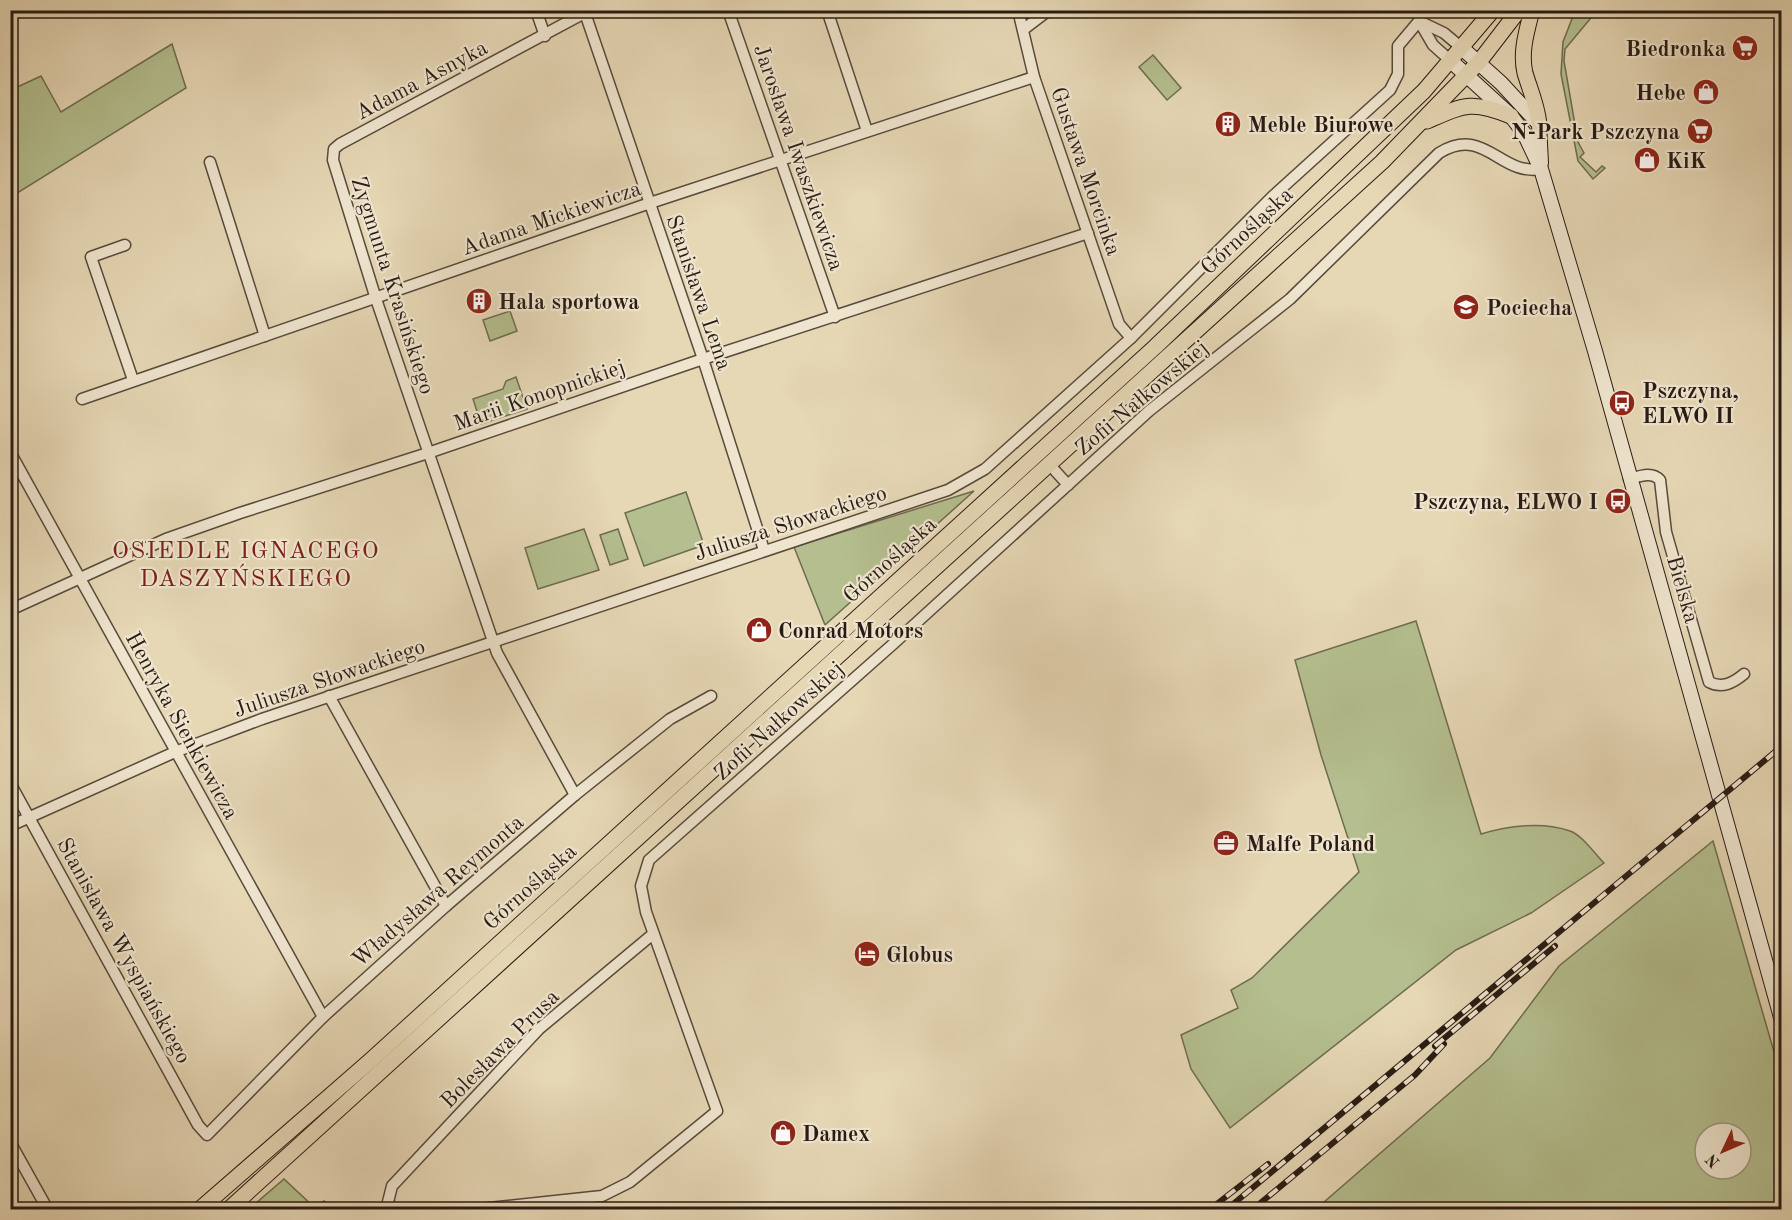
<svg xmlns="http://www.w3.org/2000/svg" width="1792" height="1220" font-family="'Old Standard TT',serif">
<rect width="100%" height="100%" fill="#e6d7b5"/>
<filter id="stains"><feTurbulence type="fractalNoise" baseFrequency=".00333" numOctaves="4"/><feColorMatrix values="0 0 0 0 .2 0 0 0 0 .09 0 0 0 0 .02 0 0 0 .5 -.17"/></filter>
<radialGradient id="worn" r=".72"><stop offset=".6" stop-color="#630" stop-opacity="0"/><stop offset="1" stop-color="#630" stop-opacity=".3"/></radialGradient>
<!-- green -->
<g fill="#b4be8e" stroke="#6e6c51" stroke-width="1.5" fill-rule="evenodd">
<path d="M 1575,11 L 1595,11 L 1595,13 L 1565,49 L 1564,61 L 1578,142 L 1584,153 L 1580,157 L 1596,172 L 1602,166 L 1605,168 L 1593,179 L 1578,161 L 1561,74 L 1563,42 Z"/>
<path d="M 172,44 L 186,88 L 11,197 L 11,90 L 41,76 L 61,112 Z"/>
<path d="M 1153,55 L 1181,88 L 1167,100 L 1139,67 Z"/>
<path d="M 510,311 L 517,331 L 490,341 L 483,320 Z"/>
<path d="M 516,377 L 527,409 L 481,424 L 473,399 L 503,389 L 506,381 Z"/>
<path d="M 974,491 L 825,625 L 794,547 Z"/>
<path d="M 686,492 L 704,545 L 644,566 L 625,513 Z"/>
<path d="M 584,529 L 599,570 L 538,589 L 525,548 Z"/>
<path d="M 618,529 L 628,559 L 610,565 L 600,535 Z"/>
<path d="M 1416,621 L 1481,834 C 1507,826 1543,821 1570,831 C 1582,835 1595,854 1604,863 L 1531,913 L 1456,950 L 1230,1128 L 1191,1069 L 1181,1035 L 1238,1008 L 1231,990 L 1252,978 L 1359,872 L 1321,755 L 1295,660 Z"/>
<path d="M 1713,841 L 1781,1076 L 1781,1209 L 1316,1209 L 1490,1058 L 1559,966 ZM 1705,1133 L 1741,1133 L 1741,1169 L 1705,1169 Z"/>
<path d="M 284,1179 L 314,1207 L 324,1201 L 333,1209 L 249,1209 Z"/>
</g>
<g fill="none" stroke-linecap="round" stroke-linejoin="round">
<defs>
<g id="minor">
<path d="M 536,10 L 545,36"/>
<path d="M 728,10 L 835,317"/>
<path d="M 827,10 L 867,131"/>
<path d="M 1018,10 L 1034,77 L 1119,324 L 1131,338"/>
<path d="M 585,13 L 703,359 L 764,550"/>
<path d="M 1419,21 L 1433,45 L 1452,62"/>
<path d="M 1419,21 L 1444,33 L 1463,49"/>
<path d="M 1024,29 L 1049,10"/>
<path d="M 210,162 L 265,336"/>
<path d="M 125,245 L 91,257 L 133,380"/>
<path d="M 82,399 L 650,203 L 1034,77"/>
<path d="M 10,452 L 323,1017"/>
<path d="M 1049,464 L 1068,485"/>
<path d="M 1629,479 C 1640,476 1652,471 1660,480 L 1666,532 L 1709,682 C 1722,689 1733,683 1744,674"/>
<path d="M 10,610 L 166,539 L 240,513 L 428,453 L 703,359 L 1088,233"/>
<path d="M 329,696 L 446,906"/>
<path d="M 10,783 L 198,1125 L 207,1135 L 323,1017 L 446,906 L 575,795 L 670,719 L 711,696"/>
<path d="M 575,795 L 497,653 L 376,299 L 333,160 L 334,149 L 340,144 L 590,10"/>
<path d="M 10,826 L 175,752 L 262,719 L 948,490 L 985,469 L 1131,338 L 1273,196 L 1390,90 L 1398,74 L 1398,46 L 1419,21"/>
<path d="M 10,1142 L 48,1210"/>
<path d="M 394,1210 L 388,1202 L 392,1186 L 539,1029 L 653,934"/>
<path d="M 470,1210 L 602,1196 L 630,1182 L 717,1111 L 646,912 L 641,886 L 649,860 L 892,645 L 1149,411 L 1290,299 L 1439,153 C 1485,125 1499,176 1541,169"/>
</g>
<g id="secondary">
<path d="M 1463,49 L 1501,83 L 1539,124 L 1541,163"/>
<path d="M 1452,62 L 1511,116 L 1524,133 L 1541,169 L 1595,351 L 1782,1021"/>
</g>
<g id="primary">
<path d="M 1532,10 C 1527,30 1520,52 1525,73 C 1530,90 1537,105 1539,124"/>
<path d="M 1427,121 C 1464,105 1471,100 1511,116"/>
<path d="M 199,1210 L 370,1061 L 1155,347 L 1424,91 L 1493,10"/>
<path d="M 228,1210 L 1382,162 L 1479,62 L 1519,10"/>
</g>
</defs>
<!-- minor casing -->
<use href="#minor" stroke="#584a3c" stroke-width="13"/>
<!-- secondary casing -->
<use href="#secondary" stroke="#281b14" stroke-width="16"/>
<!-- primary casing -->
<use href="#primary" stroke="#281b14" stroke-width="17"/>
<!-- minor -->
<use href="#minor" stroke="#efe5cf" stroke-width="10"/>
<!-- secondary -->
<use href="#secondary" stroke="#efe5cf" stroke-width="14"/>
<!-- primary -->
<use href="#primary" stroke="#e6d7b5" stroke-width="15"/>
<defs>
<g id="rail">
<path d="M 1435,1046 L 1555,946"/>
<path d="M 1209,1210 L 1268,1164"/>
<path d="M 1226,1210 L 1782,746"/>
<path d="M 1252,1210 L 1415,1075 L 1444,1044"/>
</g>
</defs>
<!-- rail casing -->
<use href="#rail" stroke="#281b14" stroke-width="6"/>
<!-- rail -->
<use href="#rail" stroke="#efe5cf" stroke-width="4" stroke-dasharray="11" stroke-linecap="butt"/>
</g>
<!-- icons -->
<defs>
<symbol id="supermarket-disc" viewBox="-11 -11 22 22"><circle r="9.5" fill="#8f2418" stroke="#efe5cf"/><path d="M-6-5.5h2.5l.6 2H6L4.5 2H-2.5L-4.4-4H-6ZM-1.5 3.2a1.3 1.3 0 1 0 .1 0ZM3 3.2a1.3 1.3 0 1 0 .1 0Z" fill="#fff"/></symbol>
<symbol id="shop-disc" viewBox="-11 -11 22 22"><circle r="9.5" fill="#8f2418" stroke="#efe5cf"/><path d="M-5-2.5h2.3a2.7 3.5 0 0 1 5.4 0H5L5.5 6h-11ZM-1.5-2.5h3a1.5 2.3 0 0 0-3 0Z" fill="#fff"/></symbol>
<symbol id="building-disc" viewBox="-11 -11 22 22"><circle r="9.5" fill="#8f2418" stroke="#efe5cf"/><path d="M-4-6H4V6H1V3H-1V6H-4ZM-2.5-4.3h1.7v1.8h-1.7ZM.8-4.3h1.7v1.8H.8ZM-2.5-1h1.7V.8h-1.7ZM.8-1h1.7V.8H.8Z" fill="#fff"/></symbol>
<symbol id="school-disc" viewBox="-11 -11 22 22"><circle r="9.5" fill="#8f2418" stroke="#efe5cf"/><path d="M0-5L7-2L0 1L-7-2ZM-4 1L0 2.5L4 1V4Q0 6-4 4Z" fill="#fff"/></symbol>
<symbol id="bus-disc" viewBox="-11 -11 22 22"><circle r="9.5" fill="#8f2418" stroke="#efe5cf"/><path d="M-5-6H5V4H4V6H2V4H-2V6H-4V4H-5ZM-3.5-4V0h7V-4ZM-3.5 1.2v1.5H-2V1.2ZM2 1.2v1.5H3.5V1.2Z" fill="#fff"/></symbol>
<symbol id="office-disc" viewBox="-11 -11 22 22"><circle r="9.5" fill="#8f2418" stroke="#efe5cf"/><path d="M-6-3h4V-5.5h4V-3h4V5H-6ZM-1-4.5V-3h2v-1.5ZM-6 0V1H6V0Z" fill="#fff"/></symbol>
<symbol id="hotel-disc" viewBox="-11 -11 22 22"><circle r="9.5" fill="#8f2418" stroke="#efe5cf"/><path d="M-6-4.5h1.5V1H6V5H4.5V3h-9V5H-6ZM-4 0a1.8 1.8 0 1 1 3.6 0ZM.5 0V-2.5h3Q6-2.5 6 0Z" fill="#fff"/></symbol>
</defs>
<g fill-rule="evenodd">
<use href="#supermarket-disc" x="1730" y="33" width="30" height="30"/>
<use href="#shop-disc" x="1691" y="77" width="30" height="30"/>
<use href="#building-disc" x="1213" y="109" width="30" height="30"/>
<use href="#supermarket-disc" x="1685" y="116" width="30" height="30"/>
<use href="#shop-disc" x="1632" y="145" width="30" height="30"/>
<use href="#building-disc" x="464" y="286" width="30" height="30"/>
<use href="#school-disc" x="1451" y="292" width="30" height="30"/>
<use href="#bus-disc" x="1607" y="388" width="30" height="30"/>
<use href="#bus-disc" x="1603" y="486" width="30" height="30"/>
<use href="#shop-disc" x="744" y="615" width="30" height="30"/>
<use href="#office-disc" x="1211" y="828" width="30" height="30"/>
<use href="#hotel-disc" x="852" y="939" width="30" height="30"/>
<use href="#shop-disc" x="768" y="1118" width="30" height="30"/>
</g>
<g text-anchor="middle" stroke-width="4.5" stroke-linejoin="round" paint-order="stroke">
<!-- poi labels -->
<g font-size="22" font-weight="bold" fill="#281b14" stroke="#efe5cf" text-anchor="start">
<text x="1726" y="56" text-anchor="end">Biedronka</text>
<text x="1686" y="100" text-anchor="end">Hebe</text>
<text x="1248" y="132">Meble Biurowe</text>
<text x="1680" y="139" text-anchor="end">N-Park Pszczyna</text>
<text x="1666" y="168">KiK</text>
<text x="498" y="309">Hala sportowa</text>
<text x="1486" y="315">Pociecha</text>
<text x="1642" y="398">Pszczyna,<tspan x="1642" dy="25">ELWO II</tspan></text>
<text x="1598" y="509" text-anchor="end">Pszczyna, ELWO I</text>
<text x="778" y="638">Conrad Motors</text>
<text x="1246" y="851">Malfe Poland</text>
<text x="886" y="962">Globus</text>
<text x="802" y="1141">Damex</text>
</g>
<!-- street labels -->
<g font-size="22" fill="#281b14" stroke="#efe5cf">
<text transform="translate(421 79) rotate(-28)" y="8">Adama Asnyka</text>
<text transform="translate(800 157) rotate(71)" y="8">Jarosława Iwaszkiewicza</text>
<text transform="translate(1087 171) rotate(71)" y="8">Gustawa Morcinka</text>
<text transform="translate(551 217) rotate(-19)" y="8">Adama Mickiewicza</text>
<text transform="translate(1246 230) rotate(-43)" y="8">Górnośląska</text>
<text transform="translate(394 285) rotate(72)" y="8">Zygmunta Krasińskiego</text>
<text transform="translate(700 292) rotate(71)" y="8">Stanisława Lema</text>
<text transform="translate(539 394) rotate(-19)" y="8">Marii Konopnickiej</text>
<text transform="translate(1141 397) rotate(-40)" y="8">Zofii Nałkowskiej</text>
<text transform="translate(790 522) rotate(-18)" y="8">Juliusza Słowackiego</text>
<text transform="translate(889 559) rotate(-42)" y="8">Górnośląska</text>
<text transform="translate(1684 589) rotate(74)" y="8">Bielska</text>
<text transform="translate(329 677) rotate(-19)" y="8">Juliusza Słowackiego</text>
<text transform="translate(778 720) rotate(-42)" y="8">Zofii Nałkowskiej</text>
<text transform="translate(183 725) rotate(61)" y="8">Henryka Sienkiewicza</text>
<text transform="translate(529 886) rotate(-42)" y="8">Górnośląska</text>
<text transform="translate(437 890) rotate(-41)" y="8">Władysława Reymonta</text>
<text transform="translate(125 950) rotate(61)" y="8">Stanisława Wyspiańskiego</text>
<text transform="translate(499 1048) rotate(-45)" y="8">Bolesława Prusa</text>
</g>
<!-- neighbourhood labels -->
<g font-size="24" letter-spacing="1.5" fill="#7a1f14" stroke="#efe5cf">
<text x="246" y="558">OSIEDLE IGNACEGO<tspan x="246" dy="28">DASZYŃSKIEGO</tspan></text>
</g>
</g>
<!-- margin -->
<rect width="1792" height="1220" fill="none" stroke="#e6d7b5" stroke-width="36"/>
<rect x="12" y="12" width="1768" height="1196" fill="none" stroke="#281b14" stroke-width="3"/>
<rect x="18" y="18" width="1756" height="1184" fill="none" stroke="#281b14" stroke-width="1.5"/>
<!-- north arrow -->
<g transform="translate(1723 1151) rotate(226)"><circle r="28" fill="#efe5cf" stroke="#9f9484" stroke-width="1.5"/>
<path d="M0-4.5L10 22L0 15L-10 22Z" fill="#8f2418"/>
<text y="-9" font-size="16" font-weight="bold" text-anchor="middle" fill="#281b14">N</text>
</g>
<rect width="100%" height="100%" filter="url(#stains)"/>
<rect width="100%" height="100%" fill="url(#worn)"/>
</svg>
